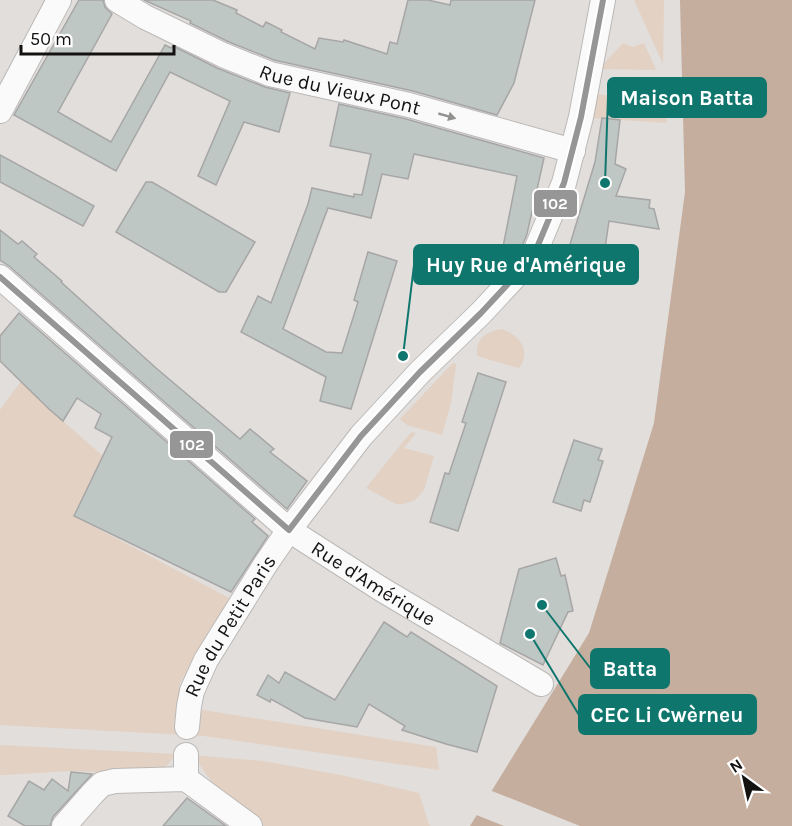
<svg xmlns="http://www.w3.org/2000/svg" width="792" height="826" font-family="Karla,sans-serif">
<rect width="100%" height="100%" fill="#e1dedc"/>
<!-- green -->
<g fill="#e3d1c3">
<path d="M 634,0 L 664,0 L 663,64 Z"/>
<path d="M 623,43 L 633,47 L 644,43 L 656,70 L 599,69 Z"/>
<path d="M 591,94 L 663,99 L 667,123 L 589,118 Z"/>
<path d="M 502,329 C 519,335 532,351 519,368 L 480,357 L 477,355 C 475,339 487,331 502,329 Z"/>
<path d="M 455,363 L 456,365 L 451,403 L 442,435 L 407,425 L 400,419 L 452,364 Z"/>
<path d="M 21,381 L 49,409 L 103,456 L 74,516 L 231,599 L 180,683 L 178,727 L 197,709 L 436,747 L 439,770 L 204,736 L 0,725 L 0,410 Z"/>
<path d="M 411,432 L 416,433 L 404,448 L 434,456 L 424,490 L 415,500 L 403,504 L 396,504 L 366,488 Z"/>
<path d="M 0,745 L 176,754 L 159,775 L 70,771 L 5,775 L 0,775 Z"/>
<path d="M 193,755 L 263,761 L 341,775 L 419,793 L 429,825 L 431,826 L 264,826 L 216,788 Z"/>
</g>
<!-- water -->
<path fill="#c5ae9d" d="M 680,0 L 792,0 L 792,826 L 470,826 L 589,633 L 654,423 L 685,192 Z"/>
<!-- pier -->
<path fill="#e1dedc" d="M 489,790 L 492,791 L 580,826 L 504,826 L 474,814 Z"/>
<!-- building -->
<g fill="#bfc7c5" stroke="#a7a6a6" stroke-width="1.5">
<path d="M 79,0 L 103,0 L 105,7 L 112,14 L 58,112 L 111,142 L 165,45 L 171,48 L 173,46 L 217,68 L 265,87 L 290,93 L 279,132 L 244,122 L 216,185 L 198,176 L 230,101 L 170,72 L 116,171 L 14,115 Z"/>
<path d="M 144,0 L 213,0 L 237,10 L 236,13 L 263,27 L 266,22 L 282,30 L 281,32 L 315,49 L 319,38 L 343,42 L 344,40 L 387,54 L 390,42 L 397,44 L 408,0 L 428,0 L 450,5 L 451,0 L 535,0 L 514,83 L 497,115 L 413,91 L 274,60 L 229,42 L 190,23 L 191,21 Z"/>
<path d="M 339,104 L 406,119 L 544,158 L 527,234 L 523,244 L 513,258 L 502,252 L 517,176 L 414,154 L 408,179 L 382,174 L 371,218 L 328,208 L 283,329 L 326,352 L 342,353 L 358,302 L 354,300 L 368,252 L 397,261 L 351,409 L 320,401 L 326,377 L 241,332 L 258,296 L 271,303 L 308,204 L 312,188 L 354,197 L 354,194 L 362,195 L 371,154 L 330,146 Z"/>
<path d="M 602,118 L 620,120 L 615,164 L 626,169 L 616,196 L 650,200 L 649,208 L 654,209 L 659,229 L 609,221 L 602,269 L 564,264 L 595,162 Z"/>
<path d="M 0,155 L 94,206 L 83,226 L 0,182 Z"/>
<path d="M 146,182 L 152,182 L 255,242 L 226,292 L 219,292 L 116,232 Z"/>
<path d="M 0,230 L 18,244 L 22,241 L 37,254 L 34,257 L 62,281 L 61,282 L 156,368 L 240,439 L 250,429 L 274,449 L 270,452 L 307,481 L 287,509 L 9,266 L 0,260 Z"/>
<path d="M 19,313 L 255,519 L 252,522 L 268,536 L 231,592 L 74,516 L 112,437 L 95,428 L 101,414 L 77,398 L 63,421 L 49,409 L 0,361 L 0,336 Z"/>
<path d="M 478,373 L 506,382 L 458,531 L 430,522 L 445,473 L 449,474 L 466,423 L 462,422 Z"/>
<path d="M 574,440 L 602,449 L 598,460 L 603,461 L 590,502 L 584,500 L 581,511 L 553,502 Z"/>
<path d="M 556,558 L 561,576 L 565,575 L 573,611 L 568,612 L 543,665 L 500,643 L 519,569 Z"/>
<path d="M 384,622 L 407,637 L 411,632 L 497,686 L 477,752 L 446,744 L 402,730 L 405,726 L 369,704 L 357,727 L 305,718 L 271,699 L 270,702 L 257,695 L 268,675 L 279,683 L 285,672 L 335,700 Z"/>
<path d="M 71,772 L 92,774 L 53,817 L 50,826 L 25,826 L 8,816 L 29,781 L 44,790 L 52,779 L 68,791 Z"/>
<path d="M 187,798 L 226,826 L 163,826 Z"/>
</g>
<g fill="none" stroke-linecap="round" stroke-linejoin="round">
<defs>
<g id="street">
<path id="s1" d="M 117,0 L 145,17 L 223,55 L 270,74 L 409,105 L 573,151"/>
<path d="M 0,111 L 59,0"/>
<path id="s2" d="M 0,277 L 289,530 L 381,589 L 541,684"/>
<path id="s3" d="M 187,727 L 189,706 L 192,691 L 206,660 L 265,565 L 289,530 L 361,436 L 420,372 L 481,313 L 533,257 L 564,183 L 581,117 L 603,0"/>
<path d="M 186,755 L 186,779"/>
<path d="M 64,826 L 93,793 L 102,784 L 115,781 L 186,779 L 250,826"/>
</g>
</defs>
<!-- street casing -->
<use href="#street" stroke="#bbb9b7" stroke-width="26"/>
<!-- street -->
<use href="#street" stroke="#fafafa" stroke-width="24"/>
<defs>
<path id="bus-1" d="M 0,277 L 289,530 L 361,436 L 420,372 L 481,313 L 533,257 L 564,183 L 581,117 L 603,0"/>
</defs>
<!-- bus-1 casing -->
<use href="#bus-1" stroke="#fff" stroke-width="10"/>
<!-- bus-1 -->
<use href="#bus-1" stroke="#969696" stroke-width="6"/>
</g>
<!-- one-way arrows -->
<defs><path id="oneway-solid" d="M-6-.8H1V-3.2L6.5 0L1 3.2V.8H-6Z" transform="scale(1.5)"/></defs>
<use fill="#929291" href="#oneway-solid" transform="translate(447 116) rotate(16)"/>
<g text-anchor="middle" stroke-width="5" stroke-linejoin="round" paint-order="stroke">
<!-- street labels -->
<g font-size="20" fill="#141211" stroke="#fff">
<text dy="7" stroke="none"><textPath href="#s1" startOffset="242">Rue du Vieux Pont</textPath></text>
<text dy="7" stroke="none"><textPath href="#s2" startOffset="484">Rue d'Amérique</textPath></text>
<text dy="7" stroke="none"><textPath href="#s3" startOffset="112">Rue du Petit Paris</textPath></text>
</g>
</g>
<!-- callouts -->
<path fill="none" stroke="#0f766e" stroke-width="2" d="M605 183L608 97M403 356L414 265M542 605L591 669M530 634L579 715"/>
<g fill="#0f766e" stroke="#fff" stroke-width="2">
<circle cx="605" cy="183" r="6"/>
<circle cx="403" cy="356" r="6"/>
<circle cx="542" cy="605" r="6"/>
<circle cx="530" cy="634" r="6"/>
</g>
<g fill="#0f766e" stroke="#0f766e" stroke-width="2">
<rect x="608" y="78" width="158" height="39" rx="6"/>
<rect x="414" y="245" width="224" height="39" rx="6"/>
<rect x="591" y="649" width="78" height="39" rx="6"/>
<rect x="579" y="695" width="177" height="39" rx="6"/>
</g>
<g font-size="21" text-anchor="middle" font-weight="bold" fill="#fff">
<text x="687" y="105">Maison Batta</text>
<text x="526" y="272">Huy Rue d'Amérique</text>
<text x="630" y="676">Batta</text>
<text x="667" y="722">CEC Li Cwèrneu</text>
</g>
<g stroke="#fff" stroke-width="2">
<rect x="533" y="189" width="45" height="29" rx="6" fill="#969696"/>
<rect x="169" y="430" width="45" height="29" rx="6" fill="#969696"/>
</g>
<g font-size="16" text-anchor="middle" font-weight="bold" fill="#fff">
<text x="555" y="209">102</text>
<text x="192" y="450">102</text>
</g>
<!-- north arrow -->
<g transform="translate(744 778) rotate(327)" stroke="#ffffff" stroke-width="4.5" paint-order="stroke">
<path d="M0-4.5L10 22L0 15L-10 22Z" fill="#141211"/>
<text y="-9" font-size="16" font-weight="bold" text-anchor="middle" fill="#141211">N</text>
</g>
<!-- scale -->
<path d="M21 45v9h153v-9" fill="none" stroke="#141211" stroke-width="3"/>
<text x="30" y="45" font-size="18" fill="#141211" stroke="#ffffff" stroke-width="4.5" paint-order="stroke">50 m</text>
</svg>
